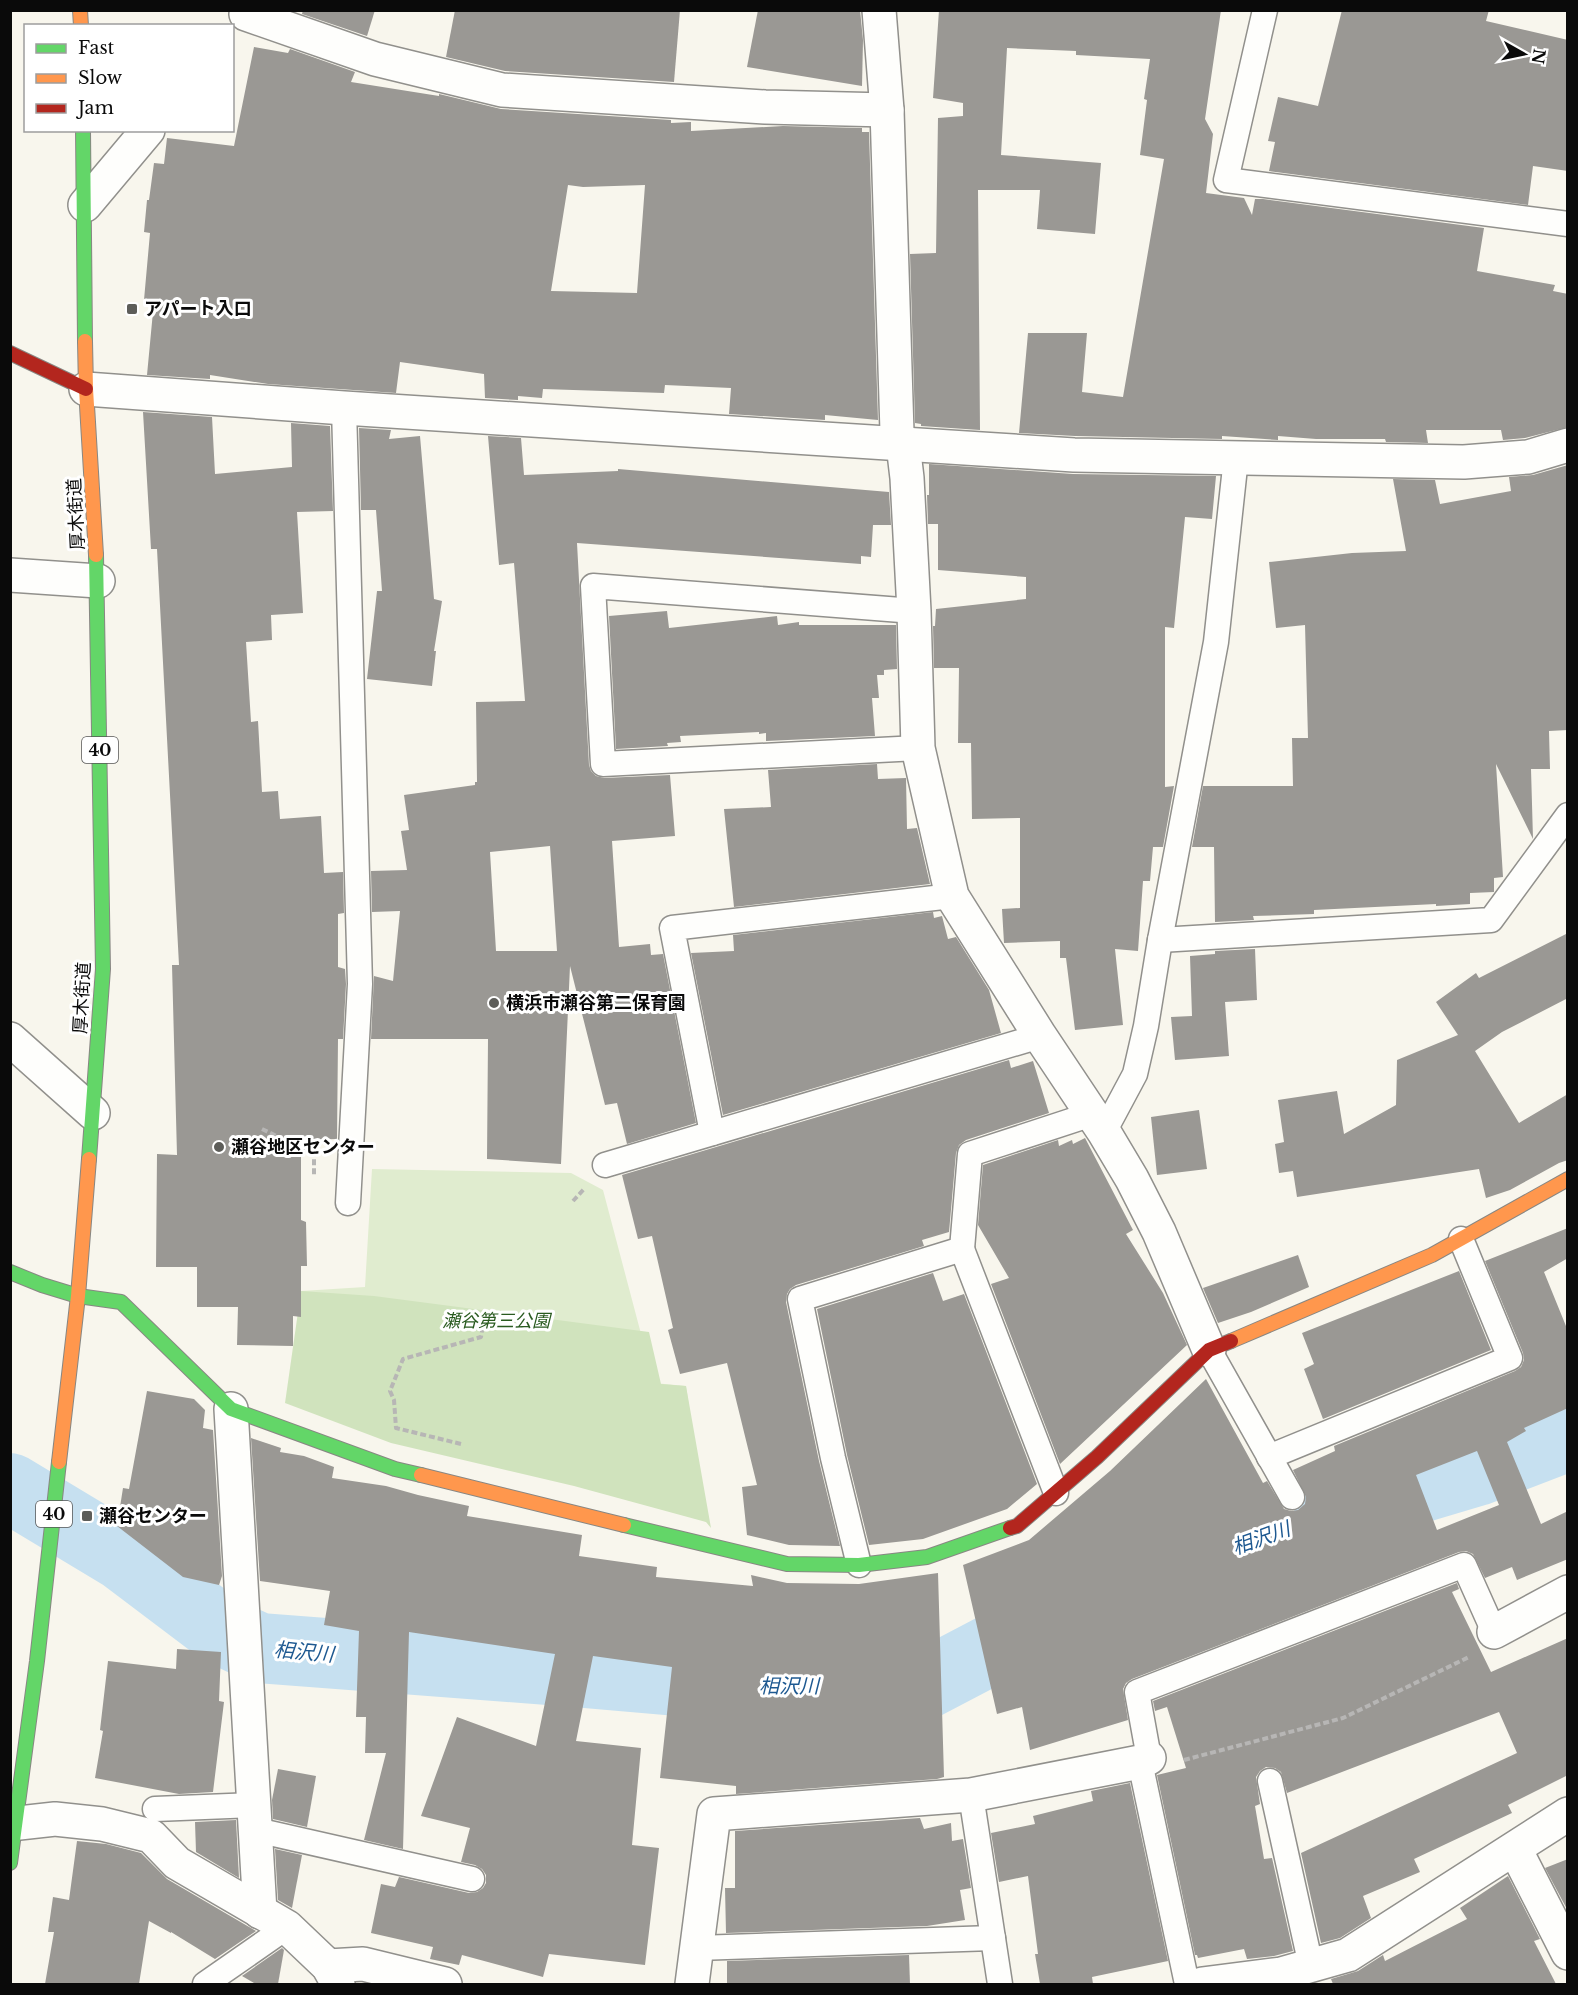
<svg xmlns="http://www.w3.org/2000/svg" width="1578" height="1995" font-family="'Libre Baskerville','Noto Sans JP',serif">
<rect width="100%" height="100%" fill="#f8f6ed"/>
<!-- green -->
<path fill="#e0eccf" d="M 372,1169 L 571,1173 L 603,1190 L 654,1383 L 686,1386 L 706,1522 L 301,1291 L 365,1287 Z"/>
<!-- forest -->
<path fill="#d0e3bd" d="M 301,1291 L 374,1296 L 649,1332 L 661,1384 L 686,1386 L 711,1528 L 706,1522 L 574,1486 L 391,1443 L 285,1403 Z"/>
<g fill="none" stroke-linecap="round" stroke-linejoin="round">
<!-- river -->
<g stroke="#c6e0f0" stroke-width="70">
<path d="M 10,1488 L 123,1556 L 221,1630 L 259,1648 L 575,1672 L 734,1686 L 922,1686 L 1004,1643 L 1071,1616"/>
<path d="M 1329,1515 L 1477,1471 L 1568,1436"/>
</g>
</g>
<!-- building -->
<g fill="#9a9894" fill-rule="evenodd">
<path d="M 303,10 L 375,10 L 367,36 L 302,14 Z"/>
<path d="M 455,10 L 680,10 L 674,82 L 505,71 L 446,57 Z"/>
<path d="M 758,10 L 860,10 L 863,40 L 862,86 L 747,67 Z"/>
<path d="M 939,10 L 1221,10 L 1205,119 L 1213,134 L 1206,193 L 1244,198 L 1252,215 L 1255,199 L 1263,199 L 1484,228 L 1477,271 L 1555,285 L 1553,291 L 1568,294 L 1568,427 L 1525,438 L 1503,440 L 1501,430 L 1426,430 L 1428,443 L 1386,442 L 1385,439 L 1316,439 L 1278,436 L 1278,440 L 1222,436 L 1222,439 L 1075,436 L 1019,433 L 1028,333 L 1087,333 L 1082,392 L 1123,397 L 1164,159 L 1140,155 L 1147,100 L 1144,99 L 1150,59 L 1076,55 L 1076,51 L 1007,48 L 1001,155 L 1101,163 L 1095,234 L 1037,229 L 1040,190 L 978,190 L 980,430 L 921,426 L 921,424 L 915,423 L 910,254 L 936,253 L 938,118 L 963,116 L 963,103 L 933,98 Z"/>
<path d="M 1342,10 L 1489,10 L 1486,21 L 1568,40 L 1568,171 L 1533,166 L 1528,205 L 1269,171 L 1275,142 L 1268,141 L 1278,97 L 1318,106 Z"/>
<path d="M 254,47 L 288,53 L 290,49 L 355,72 L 351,82 L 439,96 L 439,94 L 501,109 L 671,120 L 671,123 L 691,122 L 691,131 L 783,126 L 862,128 L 862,132 L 869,132 L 878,420 L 825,415 L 825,420 L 729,414 L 731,388 L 665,385 L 664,393 L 543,389 L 542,398 L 518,396 L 518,400 L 485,398 L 484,374 L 400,362 L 396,393 L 268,384 L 210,375 L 210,379 L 147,375 L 154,301 L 144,300 L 150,233 L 144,232 L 147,200 L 149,200 L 154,163 L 164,164 L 167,138 L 234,146 ZM 568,185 L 583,187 L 645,185 L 637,293 L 551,291 Z"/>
<path d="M 143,412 L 212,417 L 215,474 L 292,467 L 291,423 L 330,426 L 333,511 L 297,512 L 303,613 L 271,615 L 272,640 L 246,642 L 251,722 L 258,721 L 262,792 L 278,791 L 280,819 L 321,816 L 324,873 L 343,872 L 344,913 L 338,914 L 338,967 L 345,969 L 346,984 L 343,1039 L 338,1039 L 337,1139 L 301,1140 L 301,1220 L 306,1222 L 307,1266 L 301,1266 L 301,1317 L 293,1316 L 293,1346 L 237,1345 L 238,1307 L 197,1307 L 197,1267 L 156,1267 L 157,1154 L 177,1155 L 172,965 L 179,965 L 157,549 L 151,549 Z"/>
<path d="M 359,428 L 391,430 L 389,439 L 420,436 L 434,599 L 442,601 L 434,651 L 436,651 L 432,686 L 367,679 L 377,591 L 382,591 L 376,510 L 361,510 Z"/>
<path d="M 488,436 L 521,438 L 524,475 L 618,471 L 618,469 L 889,492 L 891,525 L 873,525 L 871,557 L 861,556 L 861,564 L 577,543 L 589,765 L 591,771 L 596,776 L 604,778 L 670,775 L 675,836 L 612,841 L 619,947 L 650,944 L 651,955 L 663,954 L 696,1123 L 627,1144 L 617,1103 L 605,1105 L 570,966 L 561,1164 L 487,1159 L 488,1039 L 371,1039 L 374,976 L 393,981 L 400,911 L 372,912 L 371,871 L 407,870 L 401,831 L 409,830 L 404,795 L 475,785 L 475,782 L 477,782 L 476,702 L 525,701 L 514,563 L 499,565 ZM 550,846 L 557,951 L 496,951 L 490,852 Z"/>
<path d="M 929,464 L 1073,474 L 1216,476 L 1212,519 L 1185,517 L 1174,628 L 1165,627 L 1165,787 L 1174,786 L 1163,847 L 1153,847 L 1150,881 L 1143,881 L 1138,951 L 1115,949 L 1123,1025 L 1075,1030 L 1066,958 L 1060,958 L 1060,941 L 1004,943 L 1002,909 L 1020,908 L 1020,818 L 972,819 L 971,743 L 958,743 L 959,668 L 934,668 L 933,626 L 935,626 L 936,609 L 1026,599 L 1026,577 L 938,570 L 938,524 L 928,524 L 927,495 L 929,495 Z"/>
<path d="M 1568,465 L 1568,730 L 1549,731 L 1550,769 L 1531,769 L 1533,839 L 1496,764 L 1503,877 L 1494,878 L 1494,892 L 1470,893 L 1470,904 L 1436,906 L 1436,904 L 1314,910 L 1314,914 L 1253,916 L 1254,920 L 1215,922 L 1214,847 L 1192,847 L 1203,786 L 1293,786 L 1292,738 L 1308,738 L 1305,625 L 1276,628 L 1269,562 L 1352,553 L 1406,551 L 1393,479 L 1435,480 L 1440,504 L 1511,491 L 1509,477 L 1533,475 Z"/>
<path d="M 667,611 L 669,628 L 777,616 L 778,625 L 799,622 L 799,625 L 896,625 L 897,669 L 884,670 L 884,675 L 877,675 L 879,698 L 872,698 L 875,736 L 766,741 L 766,733 L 759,734 L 759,732 L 680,736 L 681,742 L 667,743 L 668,746 L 616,749 L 609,616 Z"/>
<path d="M 877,764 L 878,779 L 906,778 L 907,829 L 917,828 L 930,884 L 734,907 L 724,809 L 771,807 L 768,770 Z"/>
<path d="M 933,912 L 934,918 L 942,916 L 948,939 L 956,937 L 989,990 L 1001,1033 L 723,1115 L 691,953 L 734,951 L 733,935 Z"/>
<path d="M 1568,933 L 1568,998 L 1502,1032 L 1475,1051 L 1519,1123 L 1568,1094 L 1568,1160 L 1559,1163 L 1510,1190 L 1486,1198 L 1479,1169 L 1297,1197 L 1293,1171 L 1279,1173 L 1275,1144 L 1284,1142 L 1278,1100 L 1337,1091 L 1344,1134 L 1396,1105 L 1397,1060 L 1458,1035 L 1436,1002 L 1476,973 L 1479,978 Z"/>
<path d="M 1255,949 L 1257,1000 L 1225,1002 L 1229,1056 L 1175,1060 L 1171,1017 L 1192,1016 L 1190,956 L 1215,954 L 1215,951 Z"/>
<path d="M 1009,1060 L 1011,1068 L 1033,1061 L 1049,1113 L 966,1140 L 959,1145 L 956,1153 L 949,1232 L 922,1240 L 924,1246 L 796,1285 L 790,1289 L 787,1294 L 786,1302 L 819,1461 L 840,1546 L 789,1545 L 747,1535 L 742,1487 L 757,1485 L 727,1363 L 680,1374 L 668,1330 L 673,1328 L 652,1236 L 638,1239 L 622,1175 Z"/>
<path d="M 1199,1110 L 1207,1169 L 1157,1175 L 1151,1117 Z"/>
<path d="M 1085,1138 L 1133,1230 L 1126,1234 L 1163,1293 L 1187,1345 L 1060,1464 L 991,1284 L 1009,1278 L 978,1225 L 983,1165 L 1058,1140 L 1059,1146 L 1072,1140 L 1073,1144 Z"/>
<path d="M 1568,1228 L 1568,1258 L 1544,1272 L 1568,1331 L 1568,1408 L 1524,1428 L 1526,1431 L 1507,1442 L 1541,1524 L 1568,1511 L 1568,1559 L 1517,1580 L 1512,1567 L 1485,1578 L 1473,1554 L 1466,1551 L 1459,1552 L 1132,1679 L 1126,1683 L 1123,1689 L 1128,1720 L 1030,1750 L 1022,1707 L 997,1714 L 963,1565 L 1029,1540 L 1110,1471 L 1206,1379 L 1263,1483 L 1267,1481 L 1284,1509 L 1291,1511 L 1298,1510 L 1305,1504 L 1306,1497 L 1293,1470 L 1335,1451 L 1334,1446 L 1515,1371 L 1521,1367 L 1524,1360 L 1523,1353 L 1485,1261 ZM 1477,1451 L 1499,1505 L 1437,1530 L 1416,1475 Z"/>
<path d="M 1298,1255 L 1309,1287 L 1251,1312 L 1218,1323 L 1203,1288 Z"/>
<path d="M 1459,1271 L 1491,1350 L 1323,1419 L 1304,1369 L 1314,1364 L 1302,1333 Z"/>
<path d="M 933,1273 L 943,1301 L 964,1294 L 1037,1484 L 1007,1509 L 923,1539 L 869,1545 L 847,1455 L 817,1309 Z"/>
<path d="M 147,1391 L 194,1399 L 205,1410 L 203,1428 L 213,1430 L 222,1576 L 219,1585 L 183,1577 L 117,1526 L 123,1488 L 129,1489 Z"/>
<path d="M 251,1438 L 281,1448 L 280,1452 L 304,1456 L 334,1467 L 332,1478 L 386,1486 L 418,1495 L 469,1506 L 467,1516 L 582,1535 L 579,1556 L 657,1567 L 656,1577 L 753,1586 L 751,1575 L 787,1583 L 859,1584 L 938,1573 L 944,1777 L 937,1779 L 736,1794 L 736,1786 L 660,1778 L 672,1667 L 593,1656 L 576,1741 L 641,1748 L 632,1845 L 659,1848 L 645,1965 L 549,1954 L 543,1977 L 462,1955 L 459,1965 L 430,1959 L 433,1947 L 371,1933 L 381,1884 L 395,1887 L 399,1877 L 469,1893 L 477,1892 L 483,1888 L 486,1883 L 486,1875 L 482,1869 L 475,1865 L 461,1862 L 470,1828 L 421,1816 L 457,1717 L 536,1746 L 555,1654 L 409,1632 L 403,1849 L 364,1840 L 386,1753 L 365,1753 L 366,1717 L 356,1717 L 359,1631 L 324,1625 L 330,1591 L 260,1581 Z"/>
<path d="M 1457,1583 L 1459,1589 L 1452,1592 L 1491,1672 L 1568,1638 L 1568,1775 L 1508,1805 L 1512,1813 L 1414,1859 L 1420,1872 L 1363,1896 L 1371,1918 L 1340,1938 L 1321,1943 L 1301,1853 L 1517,1753 L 1499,1712 L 1287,1793 L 1281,1772 L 1275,1768 L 1266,1767 L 1260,1771 L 1256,1777 L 1260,1804 L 1255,1806 L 1264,1859 L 1272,1858 L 1293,1951 L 1274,1956 L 1247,1959 L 1244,1949 L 1198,1958 L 1197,1955 L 1195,1955 L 1157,1775 L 1186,1768 L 1167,1707 L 1155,1711 L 1153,1701 Z"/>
<path d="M 177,1649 L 221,1652 L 219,1701 L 224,1702 L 213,1792 L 179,1794 L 95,1778 L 103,1731 L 100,1730 L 108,1661 L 176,1669 Z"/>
<path d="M 278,1769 L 316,1776 L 307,1827 L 273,1819 L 272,1800 Z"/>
<path d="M 1130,1783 L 1168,1961 L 1092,1977 L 1093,1984 L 1040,1984 L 1035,1954 L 1038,1954 L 1028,1876 L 999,1882 L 991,1833 L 1035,1824 L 1033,1816 L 1093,1801 L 1091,1791 Z"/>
<path d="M 920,1818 L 924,1829 L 951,1823 L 952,1841 L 963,1839 L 971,1888 L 960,1890 L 965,1920 L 927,1926 L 726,1933 L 725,1888 L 735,1888 L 735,1831 Z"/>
<path d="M 236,1820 L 239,1878 L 196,1852 L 195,1822 Z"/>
<path d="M 77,1841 L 106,1844 L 141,1853 L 167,1879 L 256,1931 L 215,1959 L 171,1932 L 171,1933 L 149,1921 L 139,1984 L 45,1984 L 54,1932 L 48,1932 L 53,1897 L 69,1900 Z"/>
<path d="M 275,1849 L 302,1855 L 292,1908 L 278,1900 Z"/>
<path d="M 1568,1859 L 1568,1911 L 1545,1868 Z"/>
<path d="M 1508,1876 L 1540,1939 L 1534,1941 L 1556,1984 L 1333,1984 L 1331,1979 L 1358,1971 L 1383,1955 L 1385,1961 L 1467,1919 L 1460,1908 Z"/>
<path d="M 282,1948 L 284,1950 L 278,1984 L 254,1983 L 242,1976 Z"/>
<path d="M 909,1955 L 910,1984 L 727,1984 L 727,1961 Z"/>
</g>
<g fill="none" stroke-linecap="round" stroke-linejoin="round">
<defs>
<g id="lane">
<path d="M 1265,10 L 1226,180 L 1568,224"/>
<path d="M 344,408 L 360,984 L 348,1203"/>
<path d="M 914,611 L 593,586 L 603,764 L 918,748"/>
<path d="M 1160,940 L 1491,920 L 1568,815"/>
<path d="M 1104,1132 L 1135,1074 L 1146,1026 L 1160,940 L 1216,642 L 1236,458"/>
<path d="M 712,1133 L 672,928 L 952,896"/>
<path d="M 605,1165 L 1040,1036"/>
<path d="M 962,1249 L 1056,1493"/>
<path d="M 1209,1350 L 1292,1497"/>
<path d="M 1269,1457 L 1510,1358 L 1461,1239"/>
<path d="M 859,1565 L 833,1458 L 800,1299 L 962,1249 L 970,1154 L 1092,1114"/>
<path d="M 1149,1758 L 1137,1692 L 1464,1565 L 1494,1632"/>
<path d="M 1140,1762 L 1187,1984"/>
<path d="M 1270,1781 L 1311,1966"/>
<path d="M 971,1795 L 1000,1984"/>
<path d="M 155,1809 L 254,1805"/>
<path d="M 256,1830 L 472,1879"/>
<path d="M 697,1948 L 993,1938"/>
<path d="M 205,1984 L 287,1927"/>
</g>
<g id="street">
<path d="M 879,10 L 887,110 L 897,432 L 903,444 L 907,478 L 914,611 L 918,748 L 952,896 L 1040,1036 L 1104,1132 L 1132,1179 L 1159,1232 L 1209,1350"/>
<path d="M 246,14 L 375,59 L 502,90 L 765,107 L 887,110"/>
<path d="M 85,205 L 148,130"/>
<path d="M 86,389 L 344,408 L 1074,455 L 1464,462 L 1528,457 L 1568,445"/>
<path d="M 10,575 L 98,581"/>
<path d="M 10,1039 L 93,1113"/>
<path d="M 231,1409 L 260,1912"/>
<path d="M 1494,1632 L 1568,1592"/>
<path d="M 10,1824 L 55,1819 L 102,1824 L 151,1836 L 177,1863 L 287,1927 L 328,1966 L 338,1984"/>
<path d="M 1515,1849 L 1568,1953"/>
<path d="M 328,1966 L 363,1964 L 445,1984"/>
<path d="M 692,1984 L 714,1814 L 971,1795 L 1140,1762 L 1149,1758"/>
<path d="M 1202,1984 L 1281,1974 L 1348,1955 L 1568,1814"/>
</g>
<g id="fast">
<path d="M 83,130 L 85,341"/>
<path d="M 89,1159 L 103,969 L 96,555"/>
<path d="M 10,1272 L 42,1285 L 78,1296 L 121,1302 L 231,1409 L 395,1469 L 421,1475"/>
<path d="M 624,1525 L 787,1564 L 859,1565 L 927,1557 L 1010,1528"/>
<path d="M 10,1863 L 37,1661 L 59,1462"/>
</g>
<g id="slow">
<path d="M 80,10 L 81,26"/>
<path d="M 85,341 L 86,389 L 96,555"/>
<path d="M 1231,1341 L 1432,1255 L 1568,1179"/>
<path d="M 59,1462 L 78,1296 L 89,1159"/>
<path d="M 421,1475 L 624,1525"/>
</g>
<g id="jam">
<path d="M 10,353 L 86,389"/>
<path d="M 1010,1528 L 1017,1526 L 1097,1457 L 1209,1350 L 1231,1341"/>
</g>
</defs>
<!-- lane casing -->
<use href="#lane" stroke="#91908c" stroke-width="27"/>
<!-- street casing -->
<use href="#street" stroke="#91908c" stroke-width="36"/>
<!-- fast casing -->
<use href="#fast" stroke="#888783" stroke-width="16"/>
<!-- slow casing -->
<use href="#slow" stroke="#888783" stroke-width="16"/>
<!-- jam casing -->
<use href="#jam" stroke="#888783" stroke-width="16"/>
<!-- path -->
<g stroke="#b7b6b5" stroke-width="4" stroke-dasharray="6 3" stroke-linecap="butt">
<path d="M 262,1129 L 314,1154 L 314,1176"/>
<path d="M 573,1201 L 585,1188"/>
<path d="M 461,1444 L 396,1428 L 394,1400 L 390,1391 L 403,1359 L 481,1337 L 484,1318"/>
<path d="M 1184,1760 L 1343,1718 L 1469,1657"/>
</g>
<!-- lane -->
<use href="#lane" stroke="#fefefc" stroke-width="24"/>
<!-- street -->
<use href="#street" stroke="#fefefc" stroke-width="33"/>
<!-- fast -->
<use href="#fast" stroke="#63d668" stroke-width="14"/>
<!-- slow -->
<use href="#slow" stroke="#ff974d" stroke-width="14"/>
<!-- jam -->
<use href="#jam" stroke="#b3261e" stroke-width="14"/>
</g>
<!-- markers -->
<g fill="#5d5d59" stroke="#fff" stroke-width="2">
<rect x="126" y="303" width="12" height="12" rx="3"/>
<circle cx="494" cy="1003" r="6"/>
<circle cx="219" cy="1147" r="6"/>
<rect x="81" y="1510" width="12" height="12" rx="3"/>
</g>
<g text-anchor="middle" stroke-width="6" stroke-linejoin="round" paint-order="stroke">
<!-- shield labels -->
<g fill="#fff" stroke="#545454" stroke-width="1.5">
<rect x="82" y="737" width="36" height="26" rx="4.5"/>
<rect x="36" y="1501" width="36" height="26" rx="4.5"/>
</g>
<g font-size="16" font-weight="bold" fill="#0a0a0a">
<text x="100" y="756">40</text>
<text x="54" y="1520">40</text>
</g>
<!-- poi labels -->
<g font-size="18" font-weight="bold" fill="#0a0a0a" stroke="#fff" text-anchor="start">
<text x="144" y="315">アパート入口</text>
<text x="506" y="1009">横浜市瀬谷第二保育園</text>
<text x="231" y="1153">瀬谷地区センター</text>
<text x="99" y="1522">瀬谷センター</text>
</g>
<!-- street labels -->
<g font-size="18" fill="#0a0a0a" stroke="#fff">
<text transform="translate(76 514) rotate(-93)" y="6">厚木街道</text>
<text transform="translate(82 998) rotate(-87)" y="6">厚木街道</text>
</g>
<!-- park labels -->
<g font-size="18" font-style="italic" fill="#2a5b20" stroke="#fff">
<text x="496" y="1327">瀬谷第三公園</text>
</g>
<!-- water labels -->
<g font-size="20" font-style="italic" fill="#1e5991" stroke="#fff">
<text transform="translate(1261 1538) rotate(-20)" y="7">相沢川</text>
<text transform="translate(304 1652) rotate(5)" y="7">相沢川</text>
<text x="789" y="1693">相沢川</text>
</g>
</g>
<!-- border -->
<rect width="1578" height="1995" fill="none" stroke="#0a0a0a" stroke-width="24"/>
<!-- legend -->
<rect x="24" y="24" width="210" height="108" fill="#ffffff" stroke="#9d9d9d" stroke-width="1.5"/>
<rect x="36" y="44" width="30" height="9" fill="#63d668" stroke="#9d9d9d" stroke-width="1.5"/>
<text x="78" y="54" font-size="18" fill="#0a0a0a">Fast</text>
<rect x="36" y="74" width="30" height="9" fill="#ff974d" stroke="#9d9d9d" stroke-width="1.5"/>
<text x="78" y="84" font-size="18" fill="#0a0a0a">Slow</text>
<rect x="36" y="104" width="30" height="9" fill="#b3261e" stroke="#9d9d9d" stroke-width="1.5"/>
<text x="78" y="114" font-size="18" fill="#0a0a0a">Jam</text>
<!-- north arrow -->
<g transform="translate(1524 54) rotate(99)" stroke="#ffffff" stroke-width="4.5" paint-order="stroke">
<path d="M0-4.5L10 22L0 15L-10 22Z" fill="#0a0a0a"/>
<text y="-9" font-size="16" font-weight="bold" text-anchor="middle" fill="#0a0a0a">N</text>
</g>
</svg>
